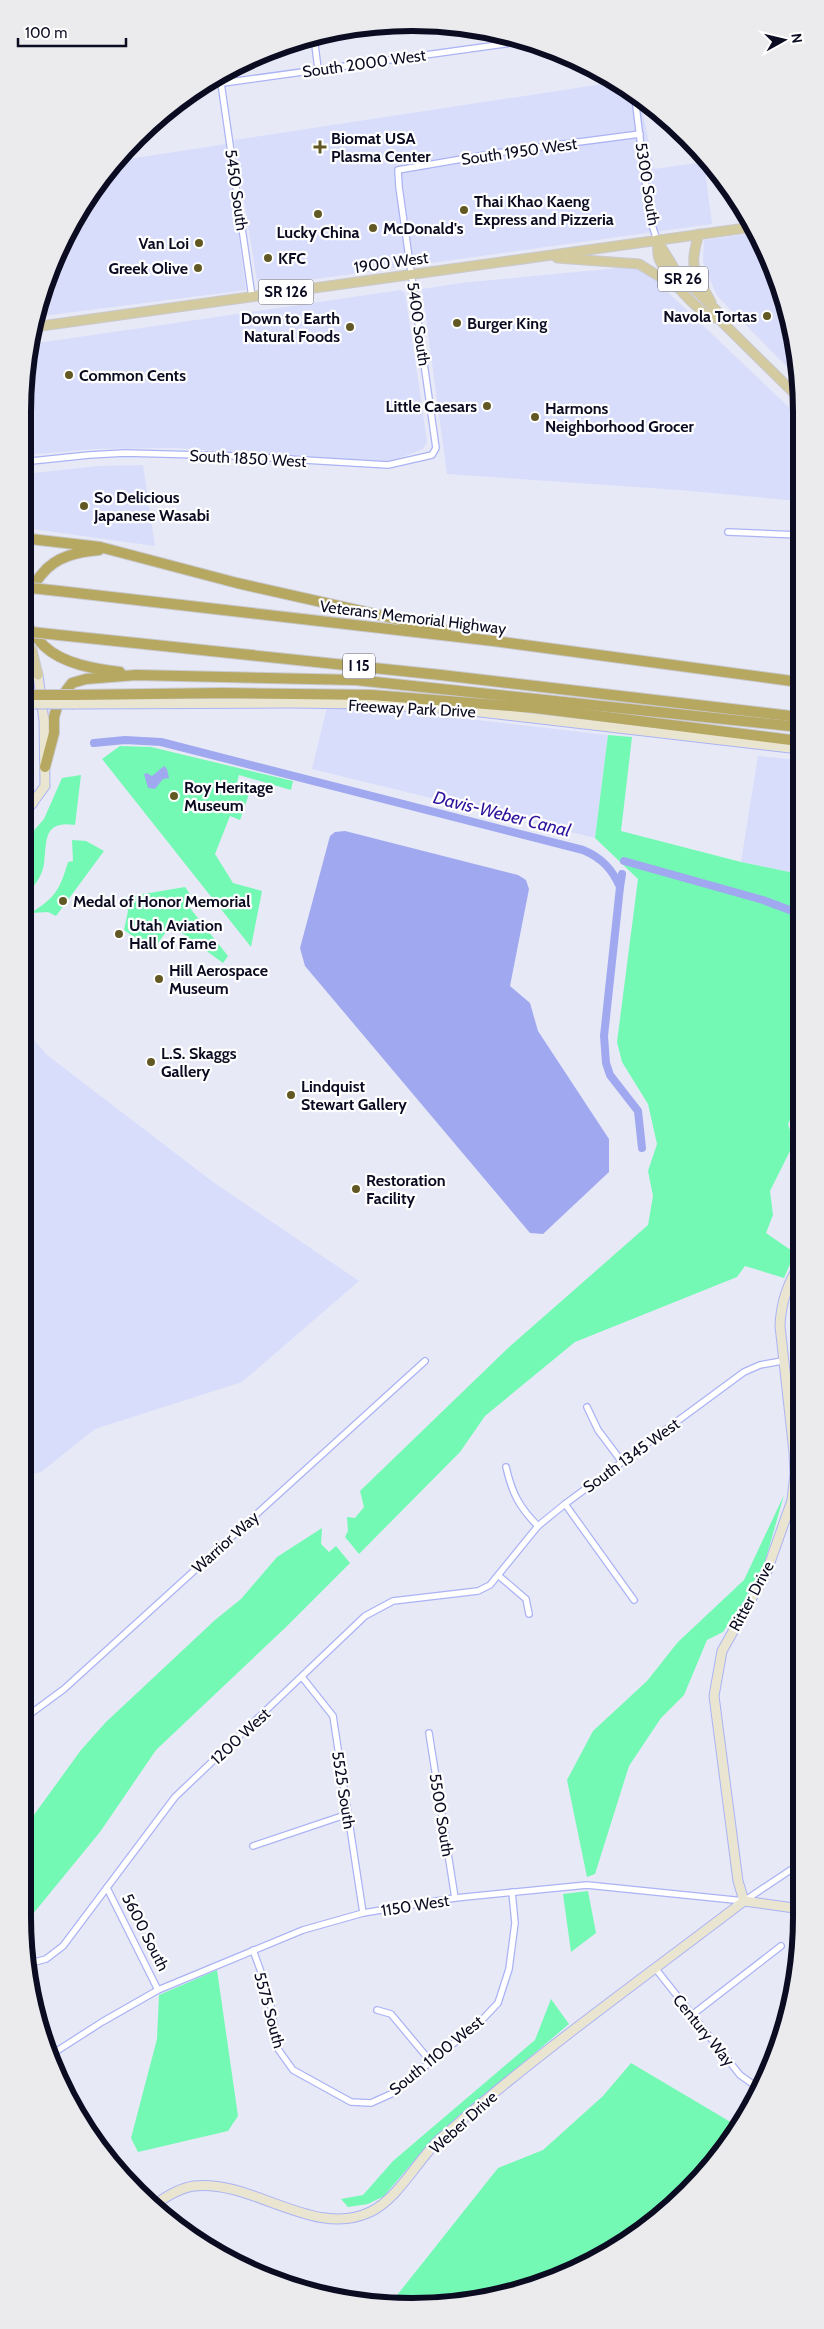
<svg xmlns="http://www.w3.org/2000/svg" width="824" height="2329" font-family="Cabin,sans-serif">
<rect width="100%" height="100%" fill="#e7e9f7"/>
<!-- built -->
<g fill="#d8ddfb">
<path d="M 616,82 L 641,103 L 654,169 L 704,162 L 712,224 L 258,287 L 234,140 Z"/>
<path d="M 226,144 L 246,290 L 35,317 L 63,240 L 103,175 L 116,161 Z"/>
<path d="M 757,233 L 761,240 L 798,361 L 798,378 L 717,296 L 703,262 L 704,240 Z"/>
<path d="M 628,267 L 639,269 L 651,276 L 798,416 L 798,501 L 680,490 L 447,474 L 422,289 L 461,283 Z"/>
<path d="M 401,290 L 405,293 L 419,386 L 427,442 L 423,449 L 395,460 L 380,463 L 176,448 L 95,449 L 27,455 L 23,452 L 23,412 L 31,344 Z"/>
<path d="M 143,465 L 155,546 L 32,529 L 23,474 L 99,466 Z"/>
<path d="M 328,703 L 608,735 L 595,838 L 312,769 Z"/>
<path d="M 758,756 L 799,760 L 799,874 L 741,862 Z"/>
<path d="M 22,1026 L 47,1055 L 213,1182 L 359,1281 L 242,1382 L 95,1429 L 41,1472 L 23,1476 Z"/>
</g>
<!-- green -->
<g fill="#74f9b4">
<path d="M 608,735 L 632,737 L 621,831 L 741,862 L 799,874 L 800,1100 L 788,1124 L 794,1143 L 770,1191 L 773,1215 L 766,1233 L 795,1253 L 784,1278 L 745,1266 L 737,1277 L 575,1342 L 485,1416 L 460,1452 L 359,1554 L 345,1537 L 348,1531 L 347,1517 L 355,1518 L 364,1507 L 360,1491 L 507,1349 L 648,1225 L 653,1196 L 648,1171 L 657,1144 L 648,1104 L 622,1062 L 617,1042 L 638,879 L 595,838 Z"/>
<path d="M 120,746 L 151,747 L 293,781 L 291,790 L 239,775 L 235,791 L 249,794 L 240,820 L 230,816 L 215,854 L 233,883 L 262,891 L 251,947 L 102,759 Z"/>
<path d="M 81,775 L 75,825 C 42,820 47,843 44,864 C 42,877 33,889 23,896 L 23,843 L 44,819 L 62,778 Z"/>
<path d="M 72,840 L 86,841 L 104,851 L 56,916 L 48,912 L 31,913 C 56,897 60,889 68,862 L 73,861 Z"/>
<path d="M 185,887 L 192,897 L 186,903 L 228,956 L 223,963 L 171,925 L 153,950 L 124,930 L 128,911 L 126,897 Z"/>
<path d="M 784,1495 L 761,1576 L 723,1632 L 707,1640 L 684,1695 L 661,1718 L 629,1766 L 595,1874 L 587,1877 L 567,1780 L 593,1731 L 647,1681 L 678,1642 L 744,1580 Z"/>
<path d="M 322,1528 L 321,1544 L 329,1552 L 336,1546 L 350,1563 L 285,1628 L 156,1750 L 100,1832 L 23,1926 L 23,1830 L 81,1750 L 106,1722 L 215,1620 L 241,1599 L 277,1557 Z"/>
<path d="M 588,1891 L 596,1933 L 571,1952 L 563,1894 Z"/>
<path d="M 217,1970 L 238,2116 L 228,2131 L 138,2152 L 131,2138 L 157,2039 L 159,1995 Z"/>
<path d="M 551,1999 L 569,2024 L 431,2141 L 384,2196 L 368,2204 L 348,2207 L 341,2199 L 363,2195 L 393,2161 L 535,2040 Z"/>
<path d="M 631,2063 L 739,2127 L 736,2134 L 688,2192 L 629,2241 L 513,2293 L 438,2306 L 390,2304 L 498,2168 L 543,2150 L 603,2096 Z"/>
</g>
<!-- water -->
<g fill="#a0a9ef">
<path d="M 164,766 L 167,769 L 169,778 L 163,779 L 155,789 L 148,788 L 144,774 L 147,773 L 152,776 Z"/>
<path d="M 345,831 L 518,875 L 526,880 L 529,889 L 510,986 L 530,1003 L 538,1031 L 609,1139 L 609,1172 L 543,1234 L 530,1233 L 305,966 L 300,948 L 330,836 L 335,832 Z"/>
</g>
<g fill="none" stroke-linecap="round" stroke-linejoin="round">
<!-- canal -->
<g stroke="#a0a9ef" stroke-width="8">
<path d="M 94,743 L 125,740 L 161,742 L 583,850 C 602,858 612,869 620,887 L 604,1036 L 606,1063 L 610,1075 L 638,1111 L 642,1148"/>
<path d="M 624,861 L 763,900 L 795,912 L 799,915"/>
<path d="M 620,887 L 622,874"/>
</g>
<defs>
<g id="street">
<path d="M 314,37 L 318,69"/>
<path d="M 221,83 L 252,297"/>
<path d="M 201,86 L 526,41"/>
<path d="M 635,98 L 650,219 L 657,240"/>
<path d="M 22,462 L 89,455 L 125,453 L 237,456 L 388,465 L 432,455 L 436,448 L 399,187 L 398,170 L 503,152 L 640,134"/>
<path d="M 728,532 L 799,535"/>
<path d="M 587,1407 L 598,1430 L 622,1462"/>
<path d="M 506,1467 C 512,1493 519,1507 538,1526"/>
<path d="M 565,1504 L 634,1600"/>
<path d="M 499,1576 L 526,1599 L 529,1614"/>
<path d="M 302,1677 L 333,1716 L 363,1913"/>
<path d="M 22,1720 L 64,1689 L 425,1361"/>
<path d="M 429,1733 L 455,1898"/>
<path d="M 253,1846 L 348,1814"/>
<path d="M 107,1888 L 158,1990"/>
<path d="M 253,1950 L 269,1994 L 278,2049 L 293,2070 L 351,2102 L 371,2103 L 391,2094 L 480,2022 L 498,2003 L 509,1969 L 515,1923 L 512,1892"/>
<path d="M 27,1964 L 46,1959 L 63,1946 L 175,1797 L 365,1616 L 393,1601 L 478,1591 L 490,1585 L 538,1526 L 565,1504 L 744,1372 L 760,1365 L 782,1361"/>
<path d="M 655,1968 L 740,2075 L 757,2087"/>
<path d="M 377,2010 L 391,2014 L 431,2062"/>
<path d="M 692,2015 L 781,1946"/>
<path d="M 49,2056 L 102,2022 L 158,1990 L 303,1930 L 363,1913 L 455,1898 L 587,1885 L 744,1901 L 801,1863"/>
</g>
<g id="secondary">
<path d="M 75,704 L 288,703 L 366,704 L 454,709 L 799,749"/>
<path d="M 22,725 L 28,757 L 25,780 L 33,803"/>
<path d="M 22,817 L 45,786 L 44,721 L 38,675"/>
<path d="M 744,1901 L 738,1881 L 714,1696 L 722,1651 L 767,1571 L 792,1500 L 795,1474 L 794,1452 L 780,1326 C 781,1301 788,1284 800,1263"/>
<path d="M 744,1901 L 801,1909"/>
<path d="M 153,2206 C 165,2197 179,2188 194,2186 C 252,2179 314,2239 370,2212 C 396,2200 415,2165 435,2144 C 443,2135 454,2128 463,2119 C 553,2042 650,1973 744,1901"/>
</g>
<g id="primary">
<path d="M 699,234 C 688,268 695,273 711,302"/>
<path d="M 657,240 L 676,271 L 717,311 L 719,319 L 798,397"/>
<path d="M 657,240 C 658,246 657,254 659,259 C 667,277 699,316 719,319"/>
<path d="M 557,258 L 639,264 L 678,288"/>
<path d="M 34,327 L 753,227"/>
<path d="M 22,646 L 32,650 L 38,675"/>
</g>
<g id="highway">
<path d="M 22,538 L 100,547 L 237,583 L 446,630"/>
<path d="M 59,591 L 494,641 L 799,682"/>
<path d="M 22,599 C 30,591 35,582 42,574 C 56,556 78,552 99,550"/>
<path d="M 22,618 C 29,628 36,638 44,646 C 63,664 95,669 120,672"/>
<path d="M 59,635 L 441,675 L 799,717"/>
<path d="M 75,695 L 222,693 L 372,695 L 535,708 L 799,741"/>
<path d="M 45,767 L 54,733 L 54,717 L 59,700 L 72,683 L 86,679 L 136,675 L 356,680 L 799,727"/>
</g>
</defs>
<!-- street casing -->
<use href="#street" stroke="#abb3f5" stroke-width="8"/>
<!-- secondary casing -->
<use href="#secondary" stroke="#abb3f5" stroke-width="11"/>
<!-- primary casing -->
<use href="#primary" stroke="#c9c9ce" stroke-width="11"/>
<!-- highway casing -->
<use href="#highway" stroke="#c9c9ce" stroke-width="12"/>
<!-- street -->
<use href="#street" stroke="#fff" stroke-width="5.5"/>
<!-- secondary -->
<use href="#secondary" stroke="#e9e5d0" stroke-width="9"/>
<!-- primary -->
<use href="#primary" stroke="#d3caa0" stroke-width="9"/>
<!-- highway -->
<use href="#highway" stroke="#b6a761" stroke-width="10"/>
<defs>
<path id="secondary-bridge" d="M 22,704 L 75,704"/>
<g id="highway-bridge">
<path d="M 22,587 L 59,591"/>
<path d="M 22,631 L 59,635"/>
<path d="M 22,695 L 75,695"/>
</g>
</defs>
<!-- secondary-bridge casing -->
<use href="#secondary-bridge" stroke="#abb3f5" stroke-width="11" stroke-linecap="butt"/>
<!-- highway-bridge casing -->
<use href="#highway-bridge" stroke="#c9c9ce" stroke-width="12" stroke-linecap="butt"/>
<!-- secondary-bridge -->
<use href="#secondary-bridge" stroke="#e9e5d0" stroke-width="9"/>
<!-- highway-bridge -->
<use href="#highway-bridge" stroke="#b6a761" stroke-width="10"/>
</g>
<!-- markers -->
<g fill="#625824" stroke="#fff" stroke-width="2">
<path d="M317.5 139.5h5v5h5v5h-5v5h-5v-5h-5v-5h5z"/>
<circle cx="464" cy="210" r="5"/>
<circle cx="318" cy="214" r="5"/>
<circle cx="373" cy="228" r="5"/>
<circle cx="199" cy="243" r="5"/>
<circle cx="268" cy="258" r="5"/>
<circle cx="198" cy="268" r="5"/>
<circle cx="767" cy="316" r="5"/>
<circle cx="457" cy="323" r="5"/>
<circle cx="350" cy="327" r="5"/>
<circle cx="69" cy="375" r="5"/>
<circle cx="487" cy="406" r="5"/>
<circle cx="535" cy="417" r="5"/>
<circle cx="84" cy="506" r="5"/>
<circle cx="174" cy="796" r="5"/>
<circle cx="63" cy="901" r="5"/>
<circle cx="119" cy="934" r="5"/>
<circle cx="159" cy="979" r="5"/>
<circle cx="151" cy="1062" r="5"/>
<circle cx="291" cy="1095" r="5"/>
<circle cx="356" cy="1189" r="5"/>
</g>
<g text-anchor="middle" stroke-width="4.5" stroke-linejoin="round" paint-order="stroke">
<!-- shield labels -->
<g fill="#fff" stroke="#545464" stroke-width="1">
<rect x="658" y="266.5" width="50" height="25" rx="4"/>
<rect x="258.5" y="279.5" width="55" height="25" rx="4"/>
<rect x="343" y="653.5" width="32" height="25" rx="4"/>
</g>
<g font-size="15" font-weight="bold" fill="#0b0b22">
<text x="683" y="284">SR 26</text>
<text x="286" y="297">SR 126</text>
<text x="359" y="671">I 15</text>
</g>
<!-- street labels -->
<g font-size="16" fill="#0b0b22" stroke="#fff">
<text transform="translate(364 63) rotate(-8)" y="6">South 2000 West</text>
<text transform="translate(519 151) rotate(-8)" y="6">South 1950 West</text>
<text transform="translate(648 184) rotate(81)" y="6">5300 South</text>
<text transform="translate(237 190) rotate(82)" y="6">5450 South</text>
<text transform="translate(391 262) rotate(-8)" y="6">1900 West</text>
<text transform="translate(419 324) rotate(82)" y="6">5400 South</text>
<text transform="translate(248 458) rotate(3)" y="6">South 1850 West</text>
<text transform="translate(413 617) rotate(7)" y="6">Veterans Memorial Highway</text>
<text transform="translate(412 708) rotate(3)" y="6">Freeway Park Drive</text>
<text transform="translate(631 1455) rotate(-36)" y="6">South 1345 West</text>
<text transform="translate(225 1542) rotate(-42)" y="6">Warrior Way</text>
<text transform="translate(751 1596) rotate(-62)" y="6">Ritter Drive</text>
<text transform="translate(240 1736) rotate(-43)" y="6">1200 West</text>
<text transform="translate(344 1790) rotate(81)" y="6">5525 South</text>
<text transform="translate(442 1815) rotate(81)" y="6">5500 South</text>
<text transform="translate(415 1905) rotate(-9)" y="6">1150 West</text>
<text transform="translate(146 1932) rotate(63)" y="6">5600 South</text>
<text transform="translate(270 2010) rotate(75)" y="6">5575 South</text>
<text transform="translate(704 2030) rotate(51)" y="6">Century Way</text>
<text transform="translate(436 2055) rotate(-39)" y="6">South 1100 West</text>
<text transform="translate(463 2122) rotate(-42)" y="6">Weber Drive</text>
</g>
<!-- poi labels -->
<g font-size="16" font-weight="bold" fill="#0b0b22" stroke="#fff" text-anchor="start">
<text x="331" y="144">Biomat USA<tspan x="331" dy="18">Plasma Center</tspan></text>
<text x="474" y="207">Thai Khao Kaeng<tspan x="474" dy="18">Express and Pizzeria</tspan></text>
<text x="383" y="234">McDonald's</text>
<text x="318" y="238" text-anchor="middle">Lucky China</text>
<text x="189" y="249" text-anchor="end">Van Loi</text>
<text x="278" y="264">KFC</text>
<text x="188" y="274" text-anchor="end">Greek Olive</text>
<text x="757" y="322" text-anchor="end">Navola Tortas</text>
<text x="340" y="324" text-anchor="end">Down to Earth<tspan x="340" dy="18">Natural Foods</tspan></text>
<text x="467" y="329">Burger King</text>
<text x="79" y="381">Common Cents</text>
<text x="477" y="412" text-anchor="end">Little Caesars</text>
<text x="545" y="414">Harmons<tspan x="545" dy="18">Neighborhood Grocer</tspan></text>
<text x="94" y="503">So Delicious<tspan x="94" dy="18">Japanese Wasabi</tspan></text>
<text x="184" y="793">Roy Heritage<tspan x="184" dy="18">Museum</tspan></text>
<text x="73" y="907">Medal of Honor Memorial</text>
<text x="129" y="931">Utah Aviation<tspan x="129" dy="18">Hall of Fame</tspan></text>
<text x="169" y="976">Hill Aerospace<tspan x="169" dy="18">Museum</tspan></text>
<text x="161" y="1059">L.S. Skaggs<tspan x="161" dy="18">Gallery</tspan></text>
<text x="301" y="1092">Lindquist<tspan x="301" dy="18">Stewart Gallery</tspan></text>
<text x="366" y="1186">Restoration<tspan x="366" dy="18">Facility</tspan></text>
</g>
<!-- water labels -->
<g font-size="18" font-style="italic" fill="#2f139d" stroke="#fff">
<text transform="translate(502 814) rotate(14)" y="6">Davis-Weber Canal</text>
</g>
</g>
<!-- crop -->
<path d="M0 0H824V2329H0ZM412 31H412A381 381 0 0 1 793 412V1917A381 381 0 0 1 412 2298H412A381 381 0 0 1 31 1917V412A381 381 0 0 1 412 31Z" fill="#ebebed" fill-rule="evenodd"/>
<path fill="none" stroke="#0b0b22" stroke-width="6" d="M412 31H412A381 381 0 0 1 793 412V1917A381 381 0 0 1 412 2298H412A381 381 0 0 1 31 1917V412A381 381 0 0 1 412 31Z"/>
<!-- north arrow -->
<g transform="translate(784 40) rotate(82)" stroke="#ffffff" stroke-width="4" paint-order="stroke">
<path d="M0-4L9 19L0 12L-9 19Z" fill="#0b0b22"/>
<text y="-8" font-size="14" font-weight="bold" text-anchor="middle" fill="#0b0b22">N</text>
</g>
<!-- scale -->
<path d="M18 38v8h108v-8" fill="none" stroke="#0b0b22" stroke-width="2.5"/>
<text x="25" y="38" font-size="15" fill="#0b0b22" stroke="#ffffff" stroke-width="4" paint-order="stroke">100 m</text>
</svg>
